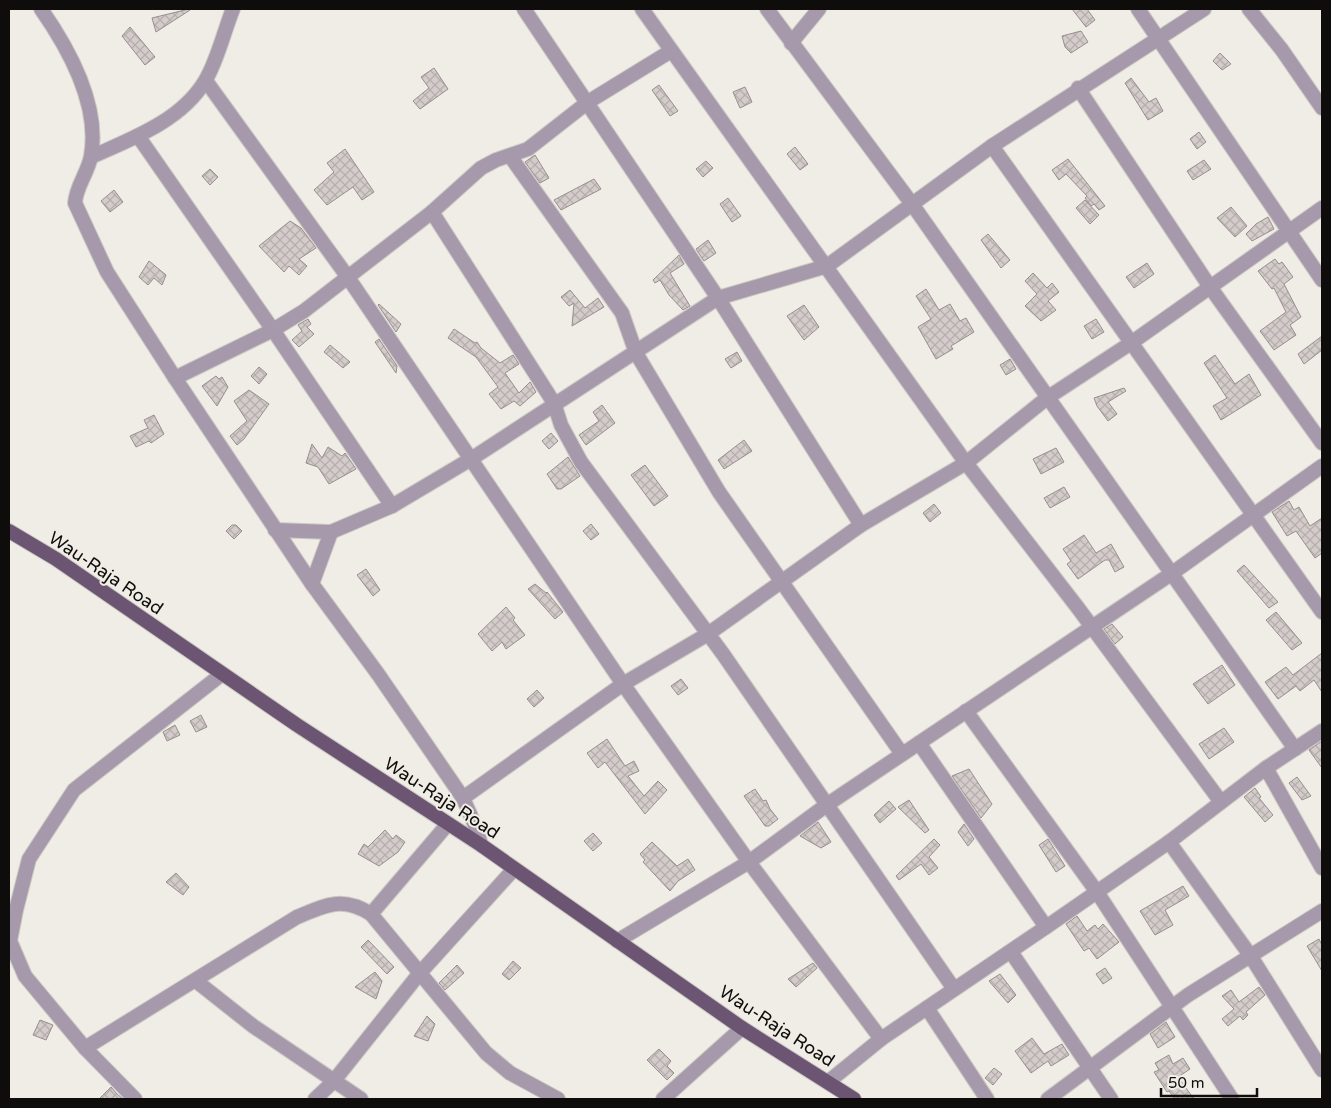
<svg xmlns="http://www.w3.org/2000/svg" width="1331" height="1108" font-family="'Varela Round',sans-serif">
<defs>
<pattern id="building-cross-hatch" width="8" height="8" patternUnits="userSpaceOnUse" patternTransform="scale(1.25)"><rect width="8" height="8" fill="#d4ccca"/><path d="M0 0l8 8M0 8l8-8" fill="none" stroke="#b5aeac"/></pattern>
</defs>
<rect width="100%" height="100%" fill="#f0ede6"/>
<!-- building -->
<g fill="url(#building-cross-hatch)" stroke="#978f8d">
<path d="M 189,9 L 190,10 L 156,32 L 152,18 Z"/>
<path d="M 1072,9 L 1087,9 L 1095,20 L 1086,27 Z"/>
<path d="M 130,27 L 155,57 L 145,65 L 122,36 Z"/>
<path d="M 1081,31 L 1088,42 L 1071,53 L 1065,47 L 1062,36 Z"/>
<path d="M 1220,53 L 1231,64 L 1222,70 L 1213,61 Z"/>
<path d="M 434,68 L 448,89 L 420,109 L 413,101 L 429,88 L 421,77 Z"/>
<path d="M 1131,78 L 1149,102 L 1156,98 L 1163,111 L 1148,120 L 1125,83 Z"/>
<path d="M 659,85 L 678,111 L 670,116 L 652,90 Z"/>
<path d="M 745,87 L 752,102 L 740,108 L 733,92 Z"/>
<path d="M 1199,132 L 1206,142 L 1197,149 L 1190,139 Z"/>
<path d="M 795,147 L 808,164 L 800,170 L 787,154 Z"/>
<path d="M 345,149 L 374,192 L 362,200 L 353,187 L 327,205 L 314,190 L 334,172 L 327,163 Z"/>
<path d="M 535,155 L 549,178 L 540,183 L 525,162 Z"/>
<path d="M 1068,159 L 1105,206 L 1099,210 L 1094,204 L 1091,206 L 1085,198 L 1087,196 L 1066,174 L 1059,180 L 1052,170 Z"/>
<path d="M 1204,160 L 1211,169 L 1193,180 L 1187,171 Z"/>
<path d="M 706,161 L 713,168 L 703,177 L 696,169 Z"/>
<path d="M 210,169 L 218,177 L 210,185 L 202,176 Z"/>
<path d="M 594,179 L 601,189 L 561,210 L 554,200 Z"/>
<path d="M 114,190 L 123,202 L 110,212 L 101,201 Z"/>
<path d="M 728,198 L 741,216 L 732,222 L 720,204 Z"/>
<path d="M 1085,200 L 1099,215 L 1090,224 L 1076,208 Z"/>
<path d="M 1231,207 L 1247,226 L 1235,237 L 1217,218 Z"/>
<path d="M 1268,217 L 1274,229 L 1252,241 L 1246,234 L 1256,224 Z"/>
<path d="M 290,221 L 301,228 L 316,248 L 299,259 L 307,266 L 299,275 L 289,266 L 284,272 L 259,246 Z"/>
<path d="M 988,234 L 1010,260 L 1001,268 L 981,240 Z"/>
<path d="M 708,240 L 716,253 L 704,261 L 696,249 Z"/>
<path d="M 679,255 L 684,264 L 670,273 L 690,306 L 683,310 L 669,295 L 660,280 L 655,283 L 653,280 Z"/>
<path d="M 1275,259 L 1279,264 L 1282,262 L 1293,277 L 1284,284 L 1301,317 L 1290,325 L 1296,335 L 1274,350 L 1260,331 L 1286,312 L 1274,288 L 1272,289 L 1258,271 Z"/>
<path d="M 149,261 L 166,275 L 162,285 L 154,278 L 148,285 L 139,277 Z"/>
<path d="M 1147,263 L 1154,274 L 1134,288 L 1126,277 Z"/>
<path d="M 1033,273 L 1047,288 L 1052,283 L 1059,292 L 1048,301 L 1056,310 L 1041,321 L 1025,306 L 1037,294 L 1025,281 Z"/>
<path d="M 926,289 L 939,310 L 950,304 L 960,321 L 966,318 L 974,332 L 951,346 L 953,349 L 936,359 L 918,327 L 931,319 L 916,296 Z"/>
<path d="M 570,290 L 585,308 L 598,298 L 604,307 L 572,326 L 574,303 L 569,306 L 561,297 Z"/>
<path d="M 379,304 L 401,324 L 396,332 L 378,305 Z"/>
<path d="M 804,305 L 819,327 L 804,340 L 787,316 Z"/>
<path d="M 308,319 L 311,324 L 307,327 L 314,334 L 299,347 L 292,340 L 302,331 L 298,325 Z"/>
<path d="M 1096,319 L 1104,332 L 1092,339 L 1084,326 Z"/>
<path d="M 454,329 L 475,343 L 477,342 L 481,348 L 500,363 L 513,355 L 519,364 L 505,373 L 519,393 L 530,382 L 536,392 L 520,406 L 514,401 L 501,409 L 489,394 L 498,387 L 476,357 L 448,338 Z"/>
<path d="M 1322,336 L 1322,350 L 1304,364 L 1298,354 Z"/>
<path d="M 379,339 L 397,366 L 396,373 L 375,342 Z"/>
<path d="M 330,345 L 350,362 L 343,368 L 324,352 Z"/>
<path d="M 737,352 L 742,361 L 731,368 L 725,359 Z"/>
<path d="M 1215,355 L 1235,384 L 1249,374 L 1261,395 L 1221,420 L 1213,406 L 1227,398 L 1204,363 Z"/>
<path d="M 1010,359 L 1016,369 L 1006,375 L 1000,365 Z"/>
<path d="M 259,367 L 267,374 L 259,384 L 251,376 Z"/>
<path d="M 216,376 L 219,379 L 222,377 L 228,387 L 217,406 L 202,386 Z"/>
<path d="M 1124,388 L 1126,391 L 1108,402 L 1117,414 L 1108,421 L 1097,406 L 1094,398 Z"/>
<path d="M 249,390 L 269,404 L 244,439 L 237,445 L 230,436 L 247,421 L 234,401 Z"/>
<path d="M 602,405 L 615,423 L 586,445 L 579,435 L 599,421 L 593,412 Z"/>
<path d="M 154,415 L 164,434 L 151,443 L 149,441 L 136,447 L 130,436 L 148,428 L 144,420 Z"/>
<path d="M 551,433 L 558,441 L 549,449 L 542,441 Z"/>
<path d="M 744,440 L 752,451 L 724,469 L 718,460 Z"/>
<path d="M 312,444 L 322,458 L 328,447 L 342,456 L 345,453 L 356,469 L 329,484 L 318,467 L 306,463 Z"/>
<path d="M 1056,448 L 1064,462 L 1041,474 L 1033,459 Z"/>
<path d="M 568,457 L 580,476 L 561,489 L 557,489 L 547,474 Z"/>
<path d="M 645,465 L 668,496 L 654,506 L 631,475 Z"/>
<path d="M 1064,487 L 1070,497 L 1050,508 L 1044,498 Z"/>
<path d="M 1289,501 L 1294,510 L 1299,507 L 1310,526 L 1322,518 L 1322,553 L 1315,558 L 1296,531 L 1287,536 L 1272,512 Z"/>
<path d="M 934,504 L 941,513 L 930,522 L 923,513 Z"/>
<path d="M 591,524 L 599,534 L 591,540 L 583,531 Z"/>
<path d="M 232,525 L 236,525 L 242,531 L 234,539 L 226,531 Z"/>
<path d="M 1084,535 L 1096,553 L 1111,544 L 1124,567 L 1115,572 L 1109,560 L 1105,560 L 1078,579 L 1067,564 L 1071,561 L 1063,549 Z"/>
<path d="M 1244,565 L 1278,602 L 1269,608 L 1237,571 Z"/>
<path d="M 366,569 L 380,590 L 373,596 L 357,575 Z"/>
<path d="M 535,584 L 546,593 L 547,592 L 563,612 L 555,619 L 528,589 Z"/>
<path d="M 506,607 L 515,618 L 513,620 L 525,635 L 506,649 L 502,642 L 492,651 L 478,634 Z"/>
<path d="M 1276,612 L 1302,643 L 1292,650 L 1266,620 Z"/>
<path d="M 1112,624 L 1123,637 L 1115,644 L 1104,629 Z"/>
<path d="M 1322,653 L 1322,692 L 1314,680 L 1300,691 L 1296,686 L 1278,699 L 1265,682 L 1286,667 L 1293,675 Z"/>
<path d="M 1222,665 L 1235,685 L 1208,704 L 1193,684 Z"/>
<path d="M 681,679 L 688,688 L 678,695 L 671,686 Z"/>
<path d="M 537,690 L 544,698 L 534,707 L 527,699 Z"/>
<path d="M 201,715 L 207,727 L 196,732 L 190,721 Z"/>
<path d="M 175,725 L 180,735 L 167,741 L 163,732 Z"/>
<path d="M 1224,728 L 1234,742 L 1209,759 L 1199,744 Z"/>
<path d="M 607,739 L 625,766 L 634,761 L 639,771 L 628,776 L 644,796 L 658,781 L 667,790 L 645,814 L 605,762 L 598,768 L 587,753 Z"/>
<path d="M 1322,741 L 1322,768 L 1309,750 Z"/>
<path d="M 969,769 L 992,804 L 981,818 L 952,776 Z"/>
<path d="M 1297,777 L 1311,796 L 1302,800 L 1289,783 Z"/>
<path d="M 1255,788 L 1261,797 L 1259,798 L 1273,815 L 1265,822 L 1244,797 Z"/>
<path d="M 755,789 L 763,801 L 766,800 L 770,809 L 778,819 L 769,826 L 765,826 L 744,796 Z"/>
<path d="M 909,800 L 929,830 L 925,833 L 898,807 Z"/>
<path d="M 889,801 L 896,809 L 880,823 L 874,815 Z"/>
<path d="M 818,822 L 831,842 L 821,848 L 800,836 Z"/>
<path d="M 964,824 L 974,839 L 968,846 L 958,832 Z"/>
<path d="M 385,830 L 393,839 L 396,835 L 405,842 L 398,852 L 379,866 L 358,854 L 364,844 L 368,847 Z"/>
<path d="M 593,833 L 602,843 L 593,851 L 584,841 Z"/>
<path d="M 934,839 L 940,845 L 929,857 L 938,868 L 929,875 L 921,864 L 899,880 L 896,876 Z"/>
<path d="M 1048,839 L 1065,866 L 1056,872 L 1039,845 Z"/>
<path d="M 652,842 L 677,866 L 688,859 L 695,870 L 678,881 L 670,891 L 643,862 L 645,860 L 640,854 Z"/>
<path d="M 176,873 L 189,887 L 183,895 L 166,882 Z"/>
<path d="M 1183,886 L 1189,896 L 1165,910 L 1173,925 L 1155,935 L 1140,911 Z"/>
<path d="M 1077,916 L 1087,931 L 1095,925 L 1098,929 L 1103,924 L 1119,942 L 1097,959 L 1089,948 L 1084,951 L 1066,924 Z"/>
<path d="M 1319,939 L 1322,945 L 1322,971 L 1307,946 Z"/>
<path d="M 368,940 L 394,967 L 387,974 L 361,947 Z"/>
<path d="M 513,961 L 521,968 L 509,980 L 502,974 Z"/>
<path d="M 813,963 L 817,968 L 796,987 L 788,979 Z"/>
<path d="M 457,965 L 464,973 L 445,990 L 439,983 Z"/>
<path d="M 1105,968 L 1112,978 L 1103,984 L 1096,974 Z"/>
<path d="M 375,972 L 382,981 L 376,999 L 355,987 Z"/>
<path d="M 1000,974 L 1016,995 L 1008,1003 L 989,981 Z"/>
<path d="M 1259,987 L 1265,995 L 1246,1012 L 1248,1015 L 1243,1020 L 1240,1016 L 1228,1026 L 1222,1019 L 1234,1009 L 1222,996 L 1231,990 L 1239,1002 Z"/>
<path d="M 427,1016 L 435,1024 L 428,1041 L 414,1036 Z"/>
<path d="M 40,1020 L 53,1025 L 46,1040 L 33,1035 Z"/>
<path d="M 1166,1022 L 1175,1037 L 1158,1048 L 1150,1034 Z"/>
<path d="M 1032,1038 L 1044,1054 L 1062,1044 L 1069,1055 L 1051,1066 L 1048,1061 L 1031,1073 L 1015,1051 Z"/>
<path d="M 659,1049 L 671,1061 L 667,1066 L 674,1073 L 667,1080 L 647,1060 Z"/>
<path d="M 1169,1055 L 1173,1064 L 1183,1058 L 1190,1069 L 1178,1077 L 1194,1099 L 1175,1099 L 1169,1091 L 1167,1092 L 1154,1072 L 1159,1070 L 1155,1063 Z"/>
<path d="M 994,1068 L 1002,1074 L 993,1085 L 985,1078 Z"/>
<path d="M 111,1087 L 117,1094 L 123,1099 L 99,1099 Z"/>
</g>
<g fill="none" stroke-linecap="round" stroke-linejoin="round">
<defs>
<g id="minor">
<path d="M 41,9 C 69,49 100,105 91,156 C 88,173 76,186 75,203 L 107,272 L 175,378 L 312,584 L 378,674 L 463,798 L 477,830 L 481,845"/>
<path d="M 524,9 L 718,298 L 861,525"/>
<path d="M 642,9 L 966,463 L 1078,608 L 1221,802"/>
<path d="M 767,9 L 912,204 L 1295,749"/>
<path d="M 1138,9 L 1322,280"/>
<path d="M 1249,9 L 1282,50 L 1322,108"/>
<path d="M 791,43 L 819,9"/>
<path d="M 206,81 L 347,276 L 623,684 L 749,862 L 881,1039"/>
<path d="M 1078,88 L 1210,287 L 1322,443"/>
<path d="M 138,136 L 273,330 L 392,506"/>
<path d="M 992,146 L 1322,612"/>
<path d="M 510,156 L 622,313 L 636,353 L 719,492 L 902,754"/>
<path d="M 91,157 C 131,139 181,121 205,81 C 217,62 224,31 233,9"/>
<path d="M 432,212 L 554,403 L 561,425 L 581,462 L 723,654 L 954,989"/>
<path d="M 175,378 L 273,330 L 304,311 L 432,212 L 481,168 L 496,160 L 528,149 L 588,102 L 671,51"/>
<path d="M 275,530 L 331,532 L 392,506 L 471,459 L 718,298 L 827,266 L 992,146 L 1204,9"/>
<path d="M 312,584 L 331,532"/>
<path d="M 966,711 L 1097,892 L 1232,1099"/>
<path d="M 919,743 L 1046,927"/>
<path d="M 1266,768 L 1322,868"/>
<path d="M 463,798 L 623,684 L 708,634 L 861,525 L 966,463 L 1047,398 L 1131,343 L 1322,208"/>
<path d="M 1169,842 L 1250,955 L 1322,1070"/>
<path d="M 371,914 L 447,825"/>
<path d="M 617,941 L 749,862 L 828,804 L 1171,574 L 1322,466"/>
<path d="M 1011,952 L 1111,1099"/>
<path d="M 196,981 L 253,1026 L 361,1099"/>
<path d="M 927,1008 L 987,1099"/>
<path d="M 85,1048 L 297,917 C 326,905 342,896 371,914 L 486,1053 L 510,1073 L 558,1099"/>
<path d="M 828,1082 L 881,1039 L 1052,923 L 1169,842 L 1266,768 L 1322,731"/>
<path d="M 135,1099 L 85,1048 L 25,976 L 10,941 L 16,910 L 29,859 L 74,790 L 222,674"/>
<path d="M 315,1099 L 333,1082 L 419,974 L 514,869"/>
<path d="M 663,1099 L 742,1028"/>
<path d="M 1048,1099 L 1188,995 L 1322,911"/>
</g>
<path id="primary" d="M 9,531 L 56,559 L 297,725 L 481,845 L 742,1028 L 854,1099"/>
</defs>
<!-- minor casing -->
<use href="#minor" stroke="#ccc9c3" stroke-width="16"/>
<!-- primary casing -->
<use href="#primary" stroke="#ccc9c3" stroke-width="16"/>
<!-- minor -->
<use href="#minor" stroke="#a699ab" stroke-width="14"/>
<!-- primary -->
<use href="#primary" stroke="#6b5573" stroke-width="14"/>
</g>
<g text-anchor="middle" stroke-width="4" stroke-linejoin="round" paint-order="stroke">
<!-- street labels -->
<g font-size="18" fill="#0f0d0b" stroke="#f0ede6">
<text transform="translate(106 573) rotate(34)" y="6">Wau-Raja Road</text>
<text transform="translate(442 798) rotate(33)" y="6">Wau-Raja Road</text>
<text transform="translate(777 1026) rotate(33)" y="6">Wau-Raja Road</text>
</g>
</g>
<!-- border -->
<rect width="1331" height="1108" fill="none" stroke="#0f0d0b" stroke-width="20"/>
<!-- scale -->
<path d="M1161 1088v8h96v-8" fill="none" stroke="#0f0d0b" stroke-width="2.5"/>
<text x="1168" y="1088" font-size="15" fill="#0f0d0b" stroke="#f0ede6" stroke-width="4" paint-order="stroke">50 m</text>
</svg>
